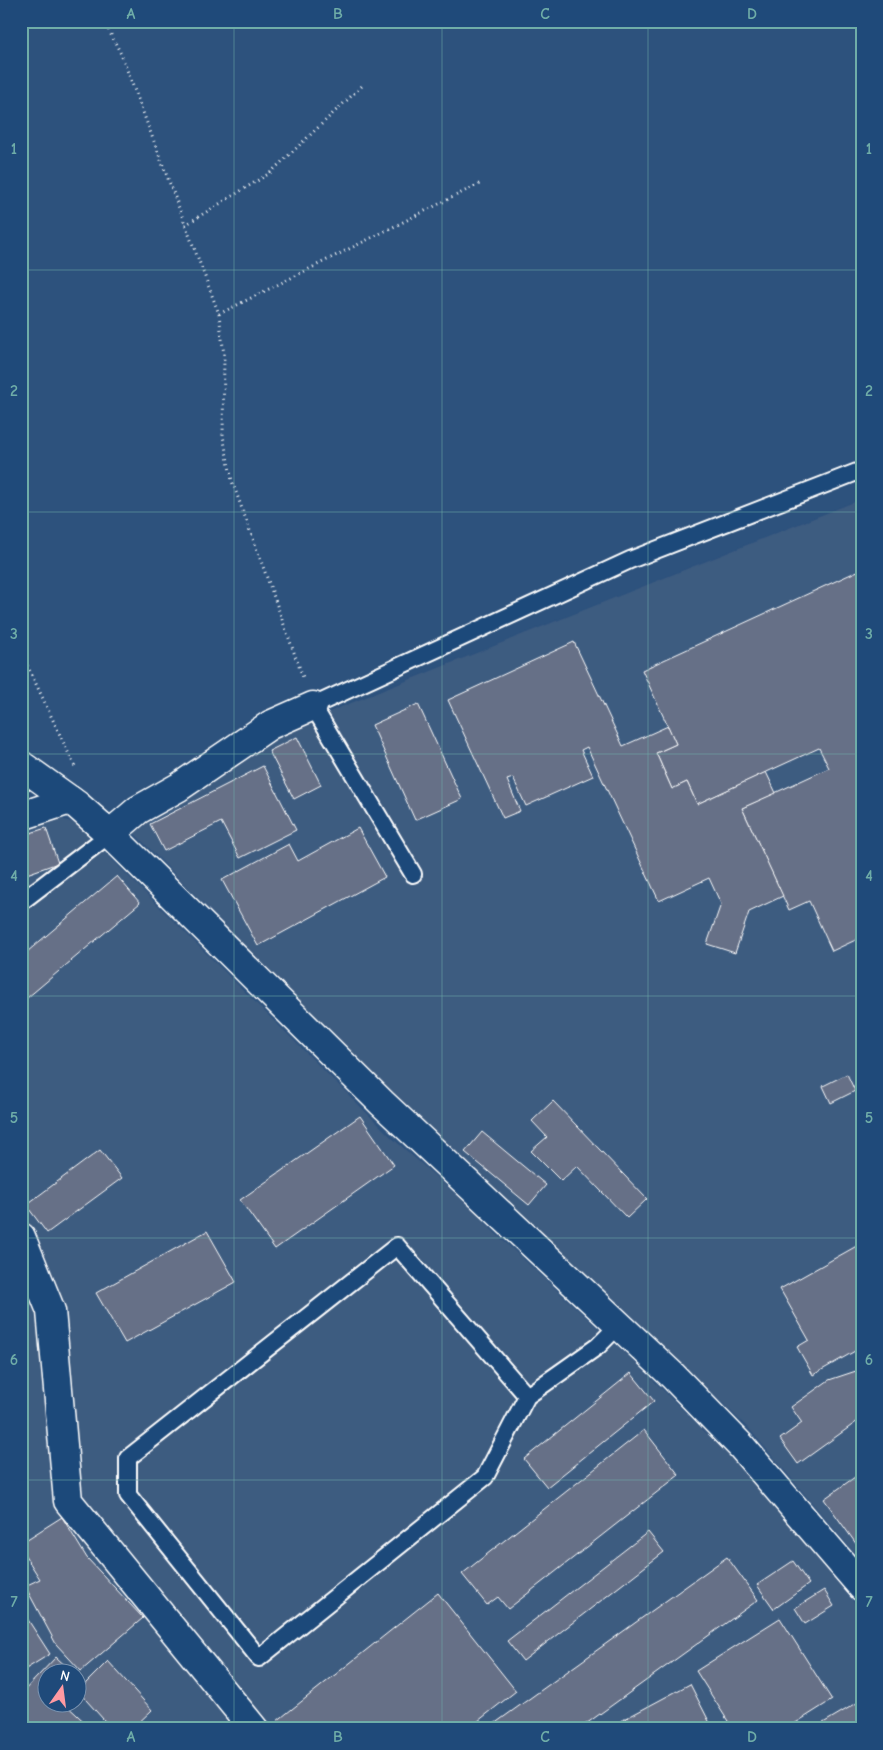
<svg xmlns="http://www.w3.org/2000/svg" width="883" height="1750" font-family="'Comic Neue',sans-serif">
<rect width="100%" height="100%" fill="#2d527d"/>
<filter id="ink" filterUnits="userSpaceOnUse"><feTurbulence type="fractalNoise" baseFrequency=".02" numOctaves="2"/><feDisplacementMap in="SourceGraphic" scale="10" xChannelSelector="R" yChannelSelector="G"/><feConvolveMatrix kernelMatrix="1 2 1 2 8 2 1 2 1" color-interpolation-filters="sRGB"/></filter>
<g filter="url(#ink)">
<!-- built -->
<g fill="#3e5b80" fill-rule="evenodd">
<path d="M 862,499 L 862,1562 L 750,1430 L 630,1314 L 383,1086 L 133,832 L 135,819 L 257,744 L 311,719 Z"/>
<path d="M 44,814 L 75,823 L 391,1137 L 476,1212 L 493,1231 L 640,1367 L 744,1471 L 862,1612 L 862,1729 L 21,1729 L 21,822 ZM 48,1672 L 78,1672 L 78,1702 L 48,1702 Z"/>
</g>
<!-- building -->
<g fill="#667087" stroke="#fff">
<path d="M 862,569 L 862,937 L 832,951 L 809,901 L 789,910 L 742,808 L 829,768 L 819,748 L 697,804 L 687,782 L 672,789 L 656,753 L 676,744 L 642,670 Z"/>
<path d="M 574,642 L 623,746 L 668,726 L 676,744 L 656,753 L 672,789 L 687,782 L 697,804 L 766,772 L 776,793 L 742,808 L 783,896 L 749,912 L 735,953 L 707,944 L 721,904 L 709,878 L 659,901 L 587,747 L 581,750 L 593,776 L 526,806 L 513,778 L 507,780 L 520,811 L 503,818 L 448,700 Z"/>
<path d="M 418,704 L 462,799 L 415,820 L 372,725 Z"/>
<path d="M 297,737 L 321,785 L 294,799 L 269,751 Z"/>
<path d="M 263,766 L 296,830 L 240,858 L 221,822 L 164,851 L 150,824 Z"/>
<path d="M 46,828 L 58,863 L 21,876 L 21,836 Z"/>
<path d="M 358,828 L 385,877 L 258,946 L 222,880 L 289,844 L 298,861 Z"/>
<path d="M 117,876 L 140,903 L 21,1003 L 21,957 Z"/>
<path d="M 847,1074 L 855,1091 L 831,1103 L 823,1086 Z"/>
<path d="M 553,1101 L 647,1199 L 627,1218 L 577,1166 L 561,1181 L 531,1151 L 547,1137 L 532,1121 Z"/>
<path d="M 360,1116 L 394,1165 L 275,1249 L 240,1200 Z"/>
<path d="M 482,1132 L 546,1185 L 529,1205 L 465,1152 Z"/>
<path d="M 100,1150 L 122,1178 L 47,1233 L 26,1205 Z"/>
<path d="M 207,1231 L 236,1282 L 125,1343 L 96,1293 Z"/>
<path d="M 862,1243 L 862,1347 L 813,1375 L 797,1347 L 809,1340 L 780,1289 Z"/>
<path d="M 856,1371 L 862,1379 L 862,1418 L 798,1464 L 780,1439 L 802,1423 L 791,1407 L 829,1380 Z"/>
<path d="M 631,1373 L 654,1401 L 547,1487 L 524,1459 Z"/>
<path d="M 644,1430 L 679,1475 L 508,1609 L 498,1597 L 487,1605 L 462,1574 Z"/>
<path d="M 862,1472 L 862,1552 L 824,1499 Z"/>
<path d="M 62,1517 L 87,1558 L 143,1618 L 81,1671 L 56,1644 L 25,1586 L 40,1579 L 21,1549 L 21,1543 Z"/>
<path d="M 648,1532 L 664,1552 L 523,1661 L 507,1641 Z"/>
<path d="M 727,1557 L 758,1600 L 579,1729 L 497,1729 L 494,1724 Z"/>
<path d="M 793,1561 L 809,1584 L 774,1609 L 757,1585 Z"/>
<path d="M 824,1590 L 834,1606 L 805,1624 L 795,1608 Z"/>
<path d="M 438,1593 L 516,1691 L 468,1729 L 283,1729 L 277,1721 Z"/>
<path d="M 21,1609 L 50,1654 L 21,1672 Z"/>
<path d="M 780,1618 L 832,1700 L 786,1729 L 733,1729 L 696,1671 Z"/>
<path d="M 56,1657 L 72,1672 L 48,1672 L 48,1702 L 63,1702 L 92,1729 L 21,1729 L 21,1694 Z"/>
<path d="M 108,1661 L 152,1710 L 132,1729 L 112,1729 L 78,1691 Z"/>
<path d="M 690,1684 L 713,1729 L 606,1729 Z"/>
<path d="M 862,1700 L 862,1729 L 813,1729 Z"/>
</g>
<g fill="none" stroke-linecap="round" stroke-linejoin="round">
<defs>
<g id="service">
<path d="M 413,874 L 313,706 L 630,560 L 862,470"/>
<path d="M 21,902 L 110,834"/>
<path d="M 527,1396 L 485,1477 L 259,1658 L 128,1495 L 128,1458 L 397,1246 L 527,1396 L 598,1346 L 619,1325"/>
</g>
<g id="minor">
<path d="M 21,816 L 70,800"/>
<path d="M 110,834 L 138,810 L 179,787 L 270,725 L 313,706"/>
<path d="M 21,1237 L 51,1311 L 68,1501 L 254,1729"/>
</g>
<path id="tertiary" d="M 21,765 L 77,805 L 110,834 L 382,1103 L 672,1375 L 741,1446 L 862,1587"/>
</defs>
<!-- service casing -->
<use href="#service" stroke="#fff" stroke-width="20"/>
<!-- minor casing -->
<use href="#minor" stroke="#fff" stroke-width="31"/>
<!-- tertiary casing -->
<use href="#tertiary" stroke="#fff" stroke-width="31"/>
<!-- path -->
<g stroke="#fff" stroke-width="3" stroke-dasharray="1 4" stroke-linecap="butt">
<path d="M 104,21 L 121,54 L 219,314 L 224,355 L 223,436 L 232,481 L 304,680"/>
<path d="M 185,225 L 270,173 L 363,85"/>
<path d="M 219,314 L 481,183"/>
<path d="M 21,652 L 75,767"/>
</g>
<!-- service -->
<use href="#service" stroke="#1f4a7a" stroke-width="16"/>
<!-- minor -->
<use href="#minor" stroke="#1f4a7a" stroke-width="28"/>
<!-- tertiary -->
<use href="#tertiary" stroke="#1f4a7a" stroke-width="28"/>
</g>
</g>
<!-- grid -->
<path fill="none" stroke="#6fada8" stroke-width="1" stroke-opacity="0.55" d="M 234,21 L 234,1729M 442,21 L 442,1729M 648,21 L 648,1729M 21,270 L 862,270M 21,512 L 862,512M 21,754 L 862,754M 21,996 L 862,996M 21,1238 L 862,1238M 21,1480 L 862,1480"/>
<!-- margin -->
<rect width="883" height="1750" fill="none" stroke="#1f4a7a" stroke-width="55"/>
<!-- north arrow -->
<g transform="translate(62 1688) rotate(14)"><circle r="24" fill="#1f4a7a" stroke="#7992af"/>
<path d="M0-4L9 19L0 12L-9 19Z" fill="#ff9aa2"/>
<text y="-8" font-size="14" font-weight="bold" text-anchor="middle" fill="#ffffff">N</text>
</g>
<rect x="28" y="28" width="828" height="1694" fill="none" stroke="#6fada8" stroke-width="2"/>
<g font-size="16" text-anchor="middle" font-weight="bold" fill="#6fada8">
<text x="131" y="19">A</text>
<text x="338" y="19">B</text>
<text x="545" y="19">C</text>
<text x="752" y="19">D</text>
<text x="14" y="154">1</text>
<text x="869" y="154">1</text>
<text x="14" y="396">2</text>
<text x="869" y="396">2</text>
<text x="14" y="639">3</text>
<text x="869" y="639">3</text>
<text x="14" y="881">4</text>
<text x="869" y="881">4</text>
<text x="14" y="1123">5</text>
<text x="869" y="1123">5</text>
<text x="14" y="1365">6</text>
<text x="869" y="1365">6</text>
<text x="14" y="1607">7</text>
<text x="869" y="1607">7</text>
<text x="131" y="1742">A</text>
<text x="338" y="1742">B</text>
<text x="545" y="1742">C</text>
<text x="752" y="1742">D</text>
</g>
</svg>
